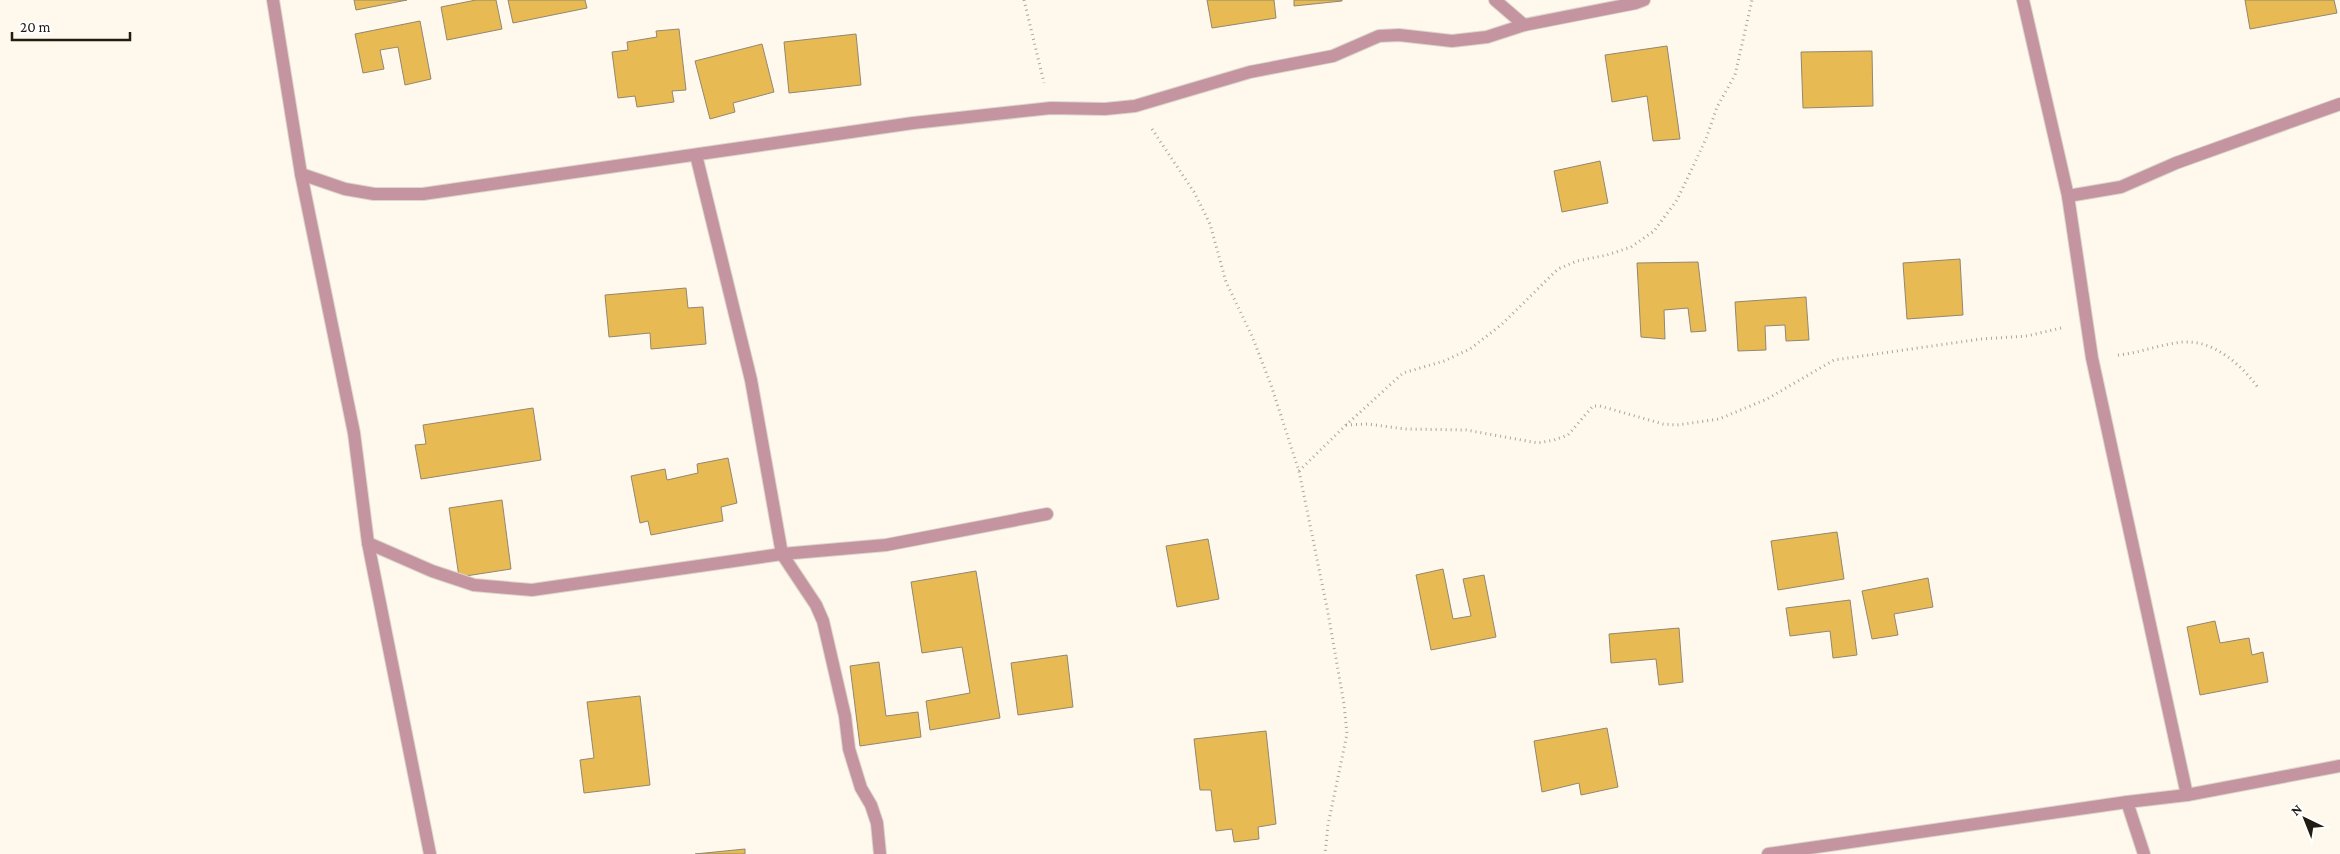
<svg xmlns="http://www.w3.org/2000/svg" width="2340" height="854" font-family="'Crimson Pro',serif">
<rect width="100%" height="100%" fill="#fef8ed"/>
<!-- building -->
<g fill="#e7ba54" stroke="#94876e">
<path d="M 354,0 L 407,0 L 356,10 Z"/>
<path d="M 476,0 L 496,0 L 502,29 L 447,40 L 441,7 Z"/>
<path d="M 508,0 L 585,0 L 587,8 L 513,23 Z"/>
<path d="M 1207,0 L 1274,0 L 1276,18 L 1212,28 Z"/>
<path d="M 1294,0 L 1342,0 L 1342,1 L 1294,6 Z"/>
<path d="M 2245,0 L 2334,0 L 2337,13 L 2250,29 Z"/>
<path d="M 420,21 L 431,79 L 405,85 L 398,47 L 380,50 L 384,69 L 363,73 L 355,34 Z"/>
<path d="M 679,29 L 686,90 L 672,91 L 674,102 L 637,107 L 635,96 L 618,98 L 612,52 L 628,50 L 627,42 L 657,37 L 656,31 Z"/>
<path d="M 856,34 L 861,85 L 789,93 L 784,42 Z"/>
<path d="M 762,44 L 774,92 L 733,103 L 735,112 L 710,119 L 695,61 Z"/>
<path d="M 1667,46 L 1680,139 L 1653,141 L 1647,96 L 1612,102 L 1605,55 Z"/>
<path d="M 1872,51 L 1873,106 L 1803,108 L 1801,52 Z"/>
<path d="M 1600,161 L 1608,203 L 1562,212 L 1554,171 Z"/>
<path d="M 1960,259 L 1963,315 L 1907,319 L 1903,263 Z"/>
<path d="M 1698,262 L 1706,331 L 1691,332 L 1688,308 L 1664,310 L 1665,339 L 1641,337 L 1637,263 Z"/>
<path d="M 686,288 L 688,308 L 703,307 L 706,344 L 651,349 L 650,333 L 609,337 L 605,295 Z"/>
<path d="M 1806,297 L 1809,340 L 1786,341 L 1785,325 L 1765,326 L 1766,350 L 1738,351 L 1735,302 Z"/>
<path d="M 533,408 L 541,460 L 421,479 L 415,445 L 426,444 L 423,425 Z"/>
<path d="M 728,458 L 737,503 L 721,507 L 723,521 L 651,535 L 648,521 L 640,523 L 631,476 L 665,469 L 667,480 L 698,473 L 697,464 Z"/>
<path d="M 502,500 L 511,569 L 459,577 L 449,508 Z"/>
<path d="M 1837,532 L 1844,579 L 1778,590 L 1771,541 Z"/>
<path d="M 1208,539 L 1219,599 L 1177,607 L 1166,546 Z"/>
<path d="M 1443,569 L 1453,619 L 1471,616 L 1463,579 L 1484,575 L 1496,637 L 1431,650 L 1416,575 Z"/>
<path d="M 976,571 L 1000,718 L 930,730 L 926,701 L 970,693 L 962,647 L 922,653 L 911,582 Z"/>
<path d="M 1928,578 L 1933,607 L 1894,614 L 1898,635 L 1872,639 L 1862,591 Z"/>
<path d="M 1850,600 L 1857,655 L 1833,658 L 1830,631 L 1790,636 L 1786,608 Z"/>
<path d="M 2215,621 L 2220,643 L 2249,638 L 2252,655 L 2263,652 L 2268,682 L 2200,695 L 2187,627 Z"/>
<path d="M 1679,628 L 1683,682 L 1659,685 L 1656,659 L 1611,663 L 1609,634 Z"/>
<path d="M 1067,655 L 1073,707 L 1018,715 L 1011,663 Z"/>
<path d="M 879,662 L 886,716 L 918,712 L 921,737 L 860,746 L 850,666 Z"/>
<path d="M 640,696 L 650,785 L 584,793 L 580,760 L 594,758 L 587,702 Z"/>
<path d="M 1607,728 L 1618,787 L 1581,795 L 1579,783 L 1542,792 L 1534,741 Z"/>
<path d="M 1266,731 L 1276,824 L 1258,827 L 1259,839 L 1234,842 L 1232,829 L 1216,831 L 1211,790 L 1200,790 L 1194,739 Z"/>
<path d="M 745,849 L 745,854 L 695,854 Z"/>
</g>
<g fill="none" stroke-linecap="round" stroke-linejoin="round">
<defs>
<g id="street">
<path d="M 273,0 L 301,174 L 354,433 L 368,543 L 430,854"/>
<path d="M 1495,0 L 1524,25"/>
<path d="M 2023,0 L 2068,196 L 2092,358 L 2187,795"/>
<path d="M 696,155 L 751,380 L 782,554 L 816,605 L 823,621 L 845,716 L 849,749 L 861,788 L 871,805 L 877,823 L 880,854"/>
<path d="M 301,174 L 345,189 L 374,194 L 423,194 L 913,123 L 1051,108 L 1105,109 L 1135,106 L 1250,72 L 1333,56 L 1379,36 L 1399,35 L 1452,41 L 1487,37 L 1524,25 L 1636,3 L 1644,0"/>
<path d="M 2068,196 L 2121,187 L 2176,163 L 2340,104"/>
<path d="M 368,543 L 432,571 L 474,585 L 532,590 L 782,554 L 886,545 L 1047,514"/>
<path d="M 2127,802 L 2144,854"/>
<path d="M 1768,854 L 2127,802 L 2187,795 L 2340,766"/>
</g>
</defs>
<!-- street casing -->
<use href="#street" stroke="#dbd5ca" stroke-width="14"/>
<!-- path -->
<g stroke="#aba59a" stroke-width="3" stroke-dasharray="1 4" stroke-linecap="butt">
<path d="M 1024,0 L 1044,83"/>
<path d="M 1152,129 L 1194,192 L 1210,224 L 1226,282 L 1252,336 L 1271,385 L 1299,471 L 1328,613 L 1344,704 L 1347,734 L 1328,825 L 1325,854"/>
<path d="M 2118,355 C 2140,353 2161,344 2183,342 C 2214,340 2242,365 2259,389"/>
<path d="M 1346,425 L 1368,424 L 1405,429 L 1466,430 L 1538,443 L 1554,440 L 1568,435 L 1593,406 L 1600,406 L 1663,424 L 1677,425 L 1719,419 L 1767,399 L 1834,360 L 1981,339 L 2027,336 L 2061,328"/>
<path d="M 1299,471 L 1346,425 L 1403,373 L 1444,361 L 1470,349 L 1501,325 L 1558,269 L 1577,261 L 1607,255 L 1631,247 L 1654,231 L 1677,200 L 1706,139 L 1717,107 L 1735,75 L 1752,0"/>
</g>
<!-- street -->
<use href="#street" stroke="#c495a0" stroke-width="12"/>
</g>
<!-- north arrow -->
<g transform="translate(2305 819) rotate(317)" stroke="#ffffff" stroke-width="4" paint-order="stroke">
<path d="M0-4L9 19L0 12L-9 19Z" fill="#211c12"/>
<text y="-8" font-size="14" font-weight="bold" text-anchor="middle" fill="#211c12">N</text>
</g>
<!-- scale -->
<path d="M12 32v8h118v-8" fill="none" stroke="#211c12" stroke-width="2.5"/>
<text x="20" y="32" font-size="15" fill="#211c12" stroke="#ffffff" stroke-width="4" paint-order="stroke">20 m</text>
</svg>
